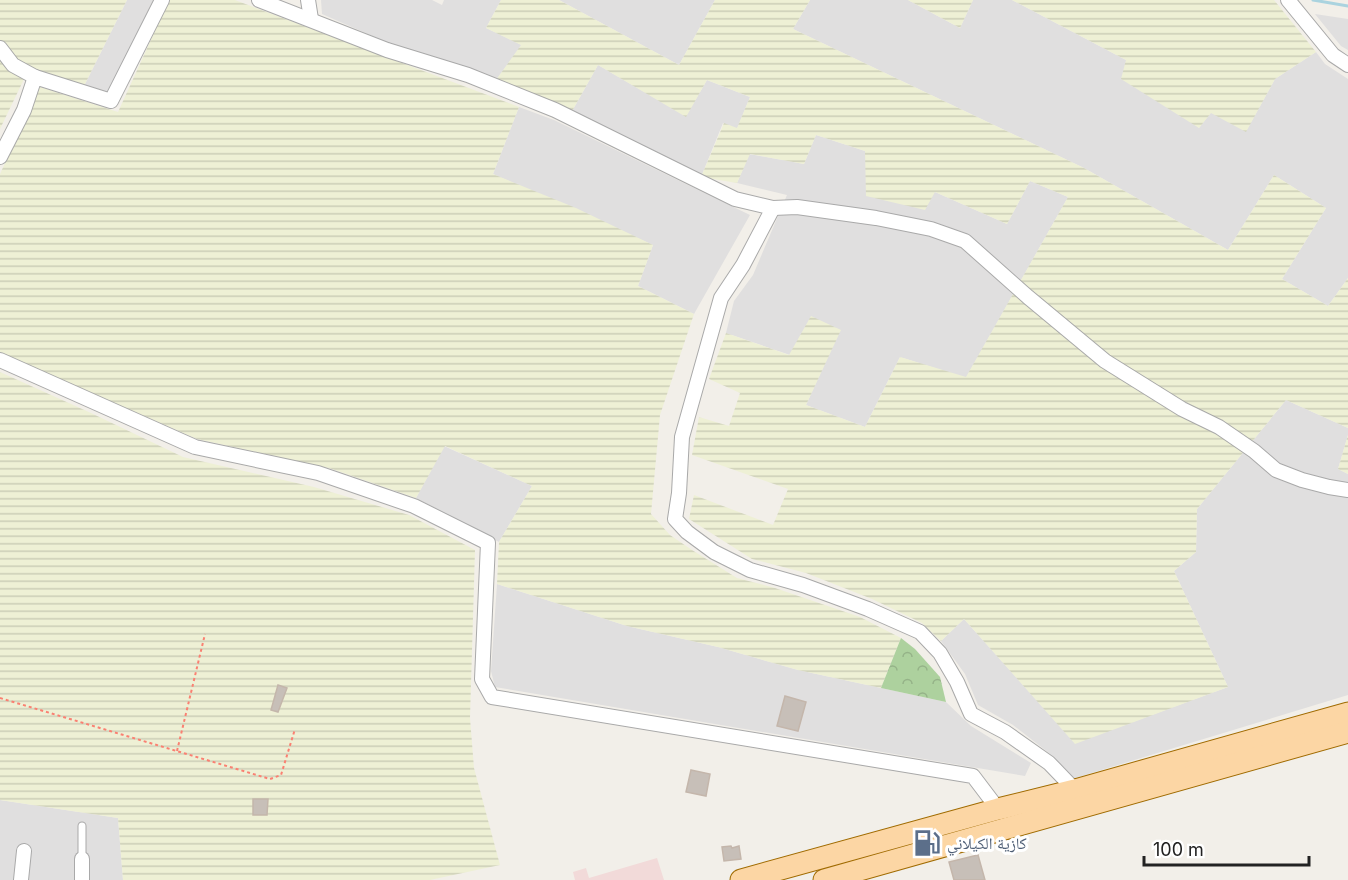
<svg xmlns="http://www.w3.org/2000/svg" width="1348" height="880" font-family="Inter,'Noto Naskh Arabic',sans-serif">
<defs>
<pattern id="farmland-rules" width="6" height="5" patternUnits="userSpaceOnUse" patternTransform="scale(1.5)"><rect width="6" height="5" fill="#eef0d5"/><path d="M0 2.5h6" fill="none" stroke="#ccceb7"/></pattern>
<pattern id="forest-crowns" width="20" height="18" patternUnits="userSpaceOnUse" patternTransform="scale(1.5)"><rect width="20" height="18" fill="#add19e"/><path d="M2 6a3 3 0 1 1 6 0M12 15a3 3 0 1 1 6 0" fill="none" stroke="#95b388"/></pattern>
</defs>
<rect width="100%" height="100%" fill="#f2efe9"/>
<!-- residential -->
<g fill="#e0dfdf">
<path d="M 127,0 L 156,0 L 107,93 L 84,86 Z"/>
<path d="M 321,0 L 432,0 L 442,5 L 444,0 L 501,0 L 486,28 L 522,45 L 496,80 L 463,66 L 386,42 L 322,14 Z"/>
<path d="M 559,0 L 715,0 L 679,65 Z"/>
<path d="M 810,0 L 908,0 L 960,28 L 973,0 L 1012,0 L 1126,60 L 1199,128 L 1211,112 L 1246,131 L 1275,79 L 1316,52 L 1325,64 L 1348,79 L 1348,278 L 1328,306 L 1282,279 L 1326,208 L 1274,175 L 1228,250 L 1084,168 L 793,29 Z"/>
<path d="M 1315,14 L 1348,19 L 1348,50 L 1341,46 Z"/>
<path d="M 598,65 L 686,116 L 707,80 L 750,97 L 737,129 L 723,123 L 701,177 L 571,113 Z"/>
<path d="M 519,107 L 554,120 L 750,215 L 694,314 L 638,286 L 653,245 L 493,174 Z"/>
<path d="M 816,135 L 865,151 L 935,192 L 1007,224 L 1030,181 L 1068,197 L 966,378 L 900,357 L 865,427 L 806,405 L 840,330 L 790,355 L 726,333 L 734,301 L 753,275 L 787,195 L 737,183 L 749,154 L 804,164 Z"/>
<path d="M 1286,400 L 1348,428 L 1348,435 L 1338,469 L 1348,474 L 1348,695 L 1072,779 L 1054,757 L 1013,725 L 978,705 L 965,674 L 941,641 L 964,619 L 1075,743 L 1228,687 L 1174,571 L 1196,552 L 1197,509 Z"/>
<path d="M 444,446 L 532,486 L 499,542 L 416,498 Z"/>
<path d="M 497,584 L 627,626 L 718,647 L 798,670 L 946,702 L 971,726 L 1031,763 L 1025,776 L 495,687 L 491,671 Z"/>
<path d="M 0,800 L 118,818 L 123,880 L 0,880 Z"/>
</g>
<!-- commercial -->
<path fill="#f2dad9" d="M 657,858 L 664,880 L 575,880 L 573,872 L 586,868 L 589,878 Z"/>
<!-- farmland -->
<g fill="url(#farmland-rules)">
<path d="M 0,0 L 127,0 L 84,86 L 29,69 L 17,60 L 4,44 L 0,41 Z"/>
<path d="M 169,0 L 235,0 L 519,107 L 493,174 L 576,208 L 653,245 L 638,286 L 694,314 L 660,415 L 651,514 L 670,535 L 692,550 L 737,578 L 775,588 L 860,617 L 901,638 L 881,688 L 798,670 L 718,647 L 627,626 L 497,584 L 499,542 L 532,486 L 445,446 L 416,498 L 329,468 L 197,439 L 0,353 L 0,174 L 40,87 L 118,112 Z"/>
<path d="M 501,0 L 559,0 L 679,65 L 715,0 L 810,0 L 793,29 L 1084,168 L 1228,250 L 1274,175 L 1326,208 L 1282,279 L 1328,306 L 1348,278 L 1348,428 L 1286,400 L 1197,509 L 1196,552 L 1174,571 L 1228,687 L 1075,744 L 964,619 L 941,641 L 922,623 L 872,599 L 806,573 L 752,559 L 689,519 L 694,495 L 773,525 L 788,489 L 692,455 L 699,417 L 729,426 L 740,393 L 709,379 L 726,333 L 789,355 L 811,316 L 841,330 L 806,405 L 865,427 L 900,357 L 966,377 L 1068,197 L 1030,181 L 1007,224 L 935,192 L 925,210 L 866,196 L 865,151 L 816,135 L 804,164 L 750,154 L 737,183 L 701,177 L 724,123 L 737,128 L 750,97 L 707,80 L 686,117 L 598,65 L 571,113 L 496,80 L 521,45 L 486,28 Z"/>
<path d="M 908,0 L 973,0 L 960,28 Z"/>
<path d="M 1012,0 L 1274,0 L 1316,52 L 1275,79 L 1246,132 L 1211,113 L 1199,128 L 1121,79 L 1126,60 Z"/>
<path d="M 0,58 L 25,77 L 0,129 Z"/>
<path d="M 0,372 L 91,413 L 183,457 L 314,487 L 409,515 L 475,550 L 470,718 L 474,768 L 500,865 L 430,880 L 123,880 L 118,818 L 0,800 Z"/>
<path d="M 1348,435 L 1348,474 L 1338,469 Z"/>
</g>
<!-- forest -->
<path fill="url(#forest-crowns)" d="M 901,638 L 915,649 L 940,677 L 946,702 L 881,688 Z"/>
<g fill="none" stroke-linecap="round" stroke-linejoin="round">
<!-- stream -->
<path stroke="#aad3df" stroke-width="3" d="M 1313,0 L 1348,6"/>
</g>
<!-- building -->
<g fill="#c7bfb8" stroke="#c4b6ab" stroke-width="1.5">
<path d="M 278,685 L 287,688 L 278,712 L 271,710 Z"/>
<path d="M 785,696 L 806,702 L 798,731 L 777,726 Z"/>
<path d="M 691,770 L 710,774 L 706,796 L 686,792 Z"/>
<path d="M 253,799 L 268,799 L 267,815 L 253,815 Z"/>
<path d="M 731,846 L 732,848 L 739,846 L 741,859 L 724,861 L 722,847 Z"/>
<path d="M 978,855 L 985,880 L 954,880 L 949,862 Z"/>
</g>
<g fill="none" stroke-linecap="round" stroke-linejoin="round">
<defs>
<path id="service" d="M 82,826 L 82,859"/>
<g id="minor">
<path d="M 259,0 L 387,50 L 468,75 L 555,110 L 735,199 L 773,208 L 797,207 L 876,218 L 931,229 L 965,241 L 1028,297 L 1105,361 L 1182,409 L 1219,427 L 1254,451 L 1276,470 L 1302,480 L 1329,487 L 1348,490"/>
<path d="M 308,0 L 311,19"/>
<path d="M 1288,0 L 1333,55 L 1348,65"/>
<path d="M 0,48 L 13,65 L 35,77"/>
<path d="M 0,157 L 24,110 L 35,77 L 111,101 L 162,0"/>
<path d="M 773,208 L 743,265 L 721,298 L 682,437 L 679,493 L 675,519 L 687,532 L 714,552 L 750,570 L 803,585 L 868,609 L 920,632 L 940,653 L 957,682 L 971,714 L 1005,732 L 1049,763 L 1075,790"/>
<path d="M 0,360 L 195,447 L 318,473 L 414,506 L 488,543 L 482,679 L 492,697 L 973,776 L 998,809"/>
<path d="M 82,859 L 82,880"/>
<path d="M 21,880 L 24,851"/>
</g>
<g id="primary">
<path d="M 741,880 L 998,809 L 1075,790 L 1348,713"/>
<path d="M 824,880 L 1348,732"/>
</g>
</defs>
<!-- service casing -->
<use href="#service" stroke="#a9a9a9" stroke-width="9"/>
<!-- minor casing -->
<use href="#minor" stroke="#a9a9a9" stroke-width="16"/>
<!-- primary casing -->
<use href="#primary" stroke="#a06b00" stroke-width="23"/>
<!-- path -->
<g stroke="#fa8072" stroke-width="2" stroke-dasharray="3 3" stroke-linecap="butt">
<path d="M 0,698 L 270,779 L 281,775 L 295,729"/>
<path d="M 177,751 L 205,634"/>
</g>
<!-- service -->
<use href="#service" stroke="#fff" stroke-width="7"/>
<!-- minor -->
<use href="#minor" stroke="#fff" stroke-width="14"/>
<!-- primary -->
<use href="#primary" stroke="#fcd6a4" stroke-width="21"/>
</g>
<!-- icons -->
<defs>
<symbol id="fuel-bare" viewBox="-9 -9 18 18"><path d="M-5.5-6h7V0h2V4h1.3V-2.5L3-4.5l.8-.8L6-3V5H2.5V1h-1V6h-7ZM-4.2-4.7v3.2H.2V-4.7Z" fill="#5c6f8a" stroke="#fff" stroke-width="2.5" paint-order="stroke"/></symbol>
</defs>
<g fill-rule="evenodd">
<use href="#fuel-bare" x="908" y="824" width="38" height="38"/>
</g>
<g text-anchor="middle" stroke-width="6" stroke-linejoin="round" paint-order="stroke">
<!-- service labels -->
<g font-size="16" fill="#4e5e75" stroke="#fff" text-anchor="start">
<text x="947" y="849">كازية الكيلاني</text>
</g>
</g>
<!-- scale -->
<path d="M1144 856v9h165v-9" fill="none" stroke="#222222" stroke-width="3"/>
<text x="1153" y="856" font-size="18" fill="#222222" stroke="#ffffff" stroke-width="4.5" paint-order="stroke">100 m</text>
</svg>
